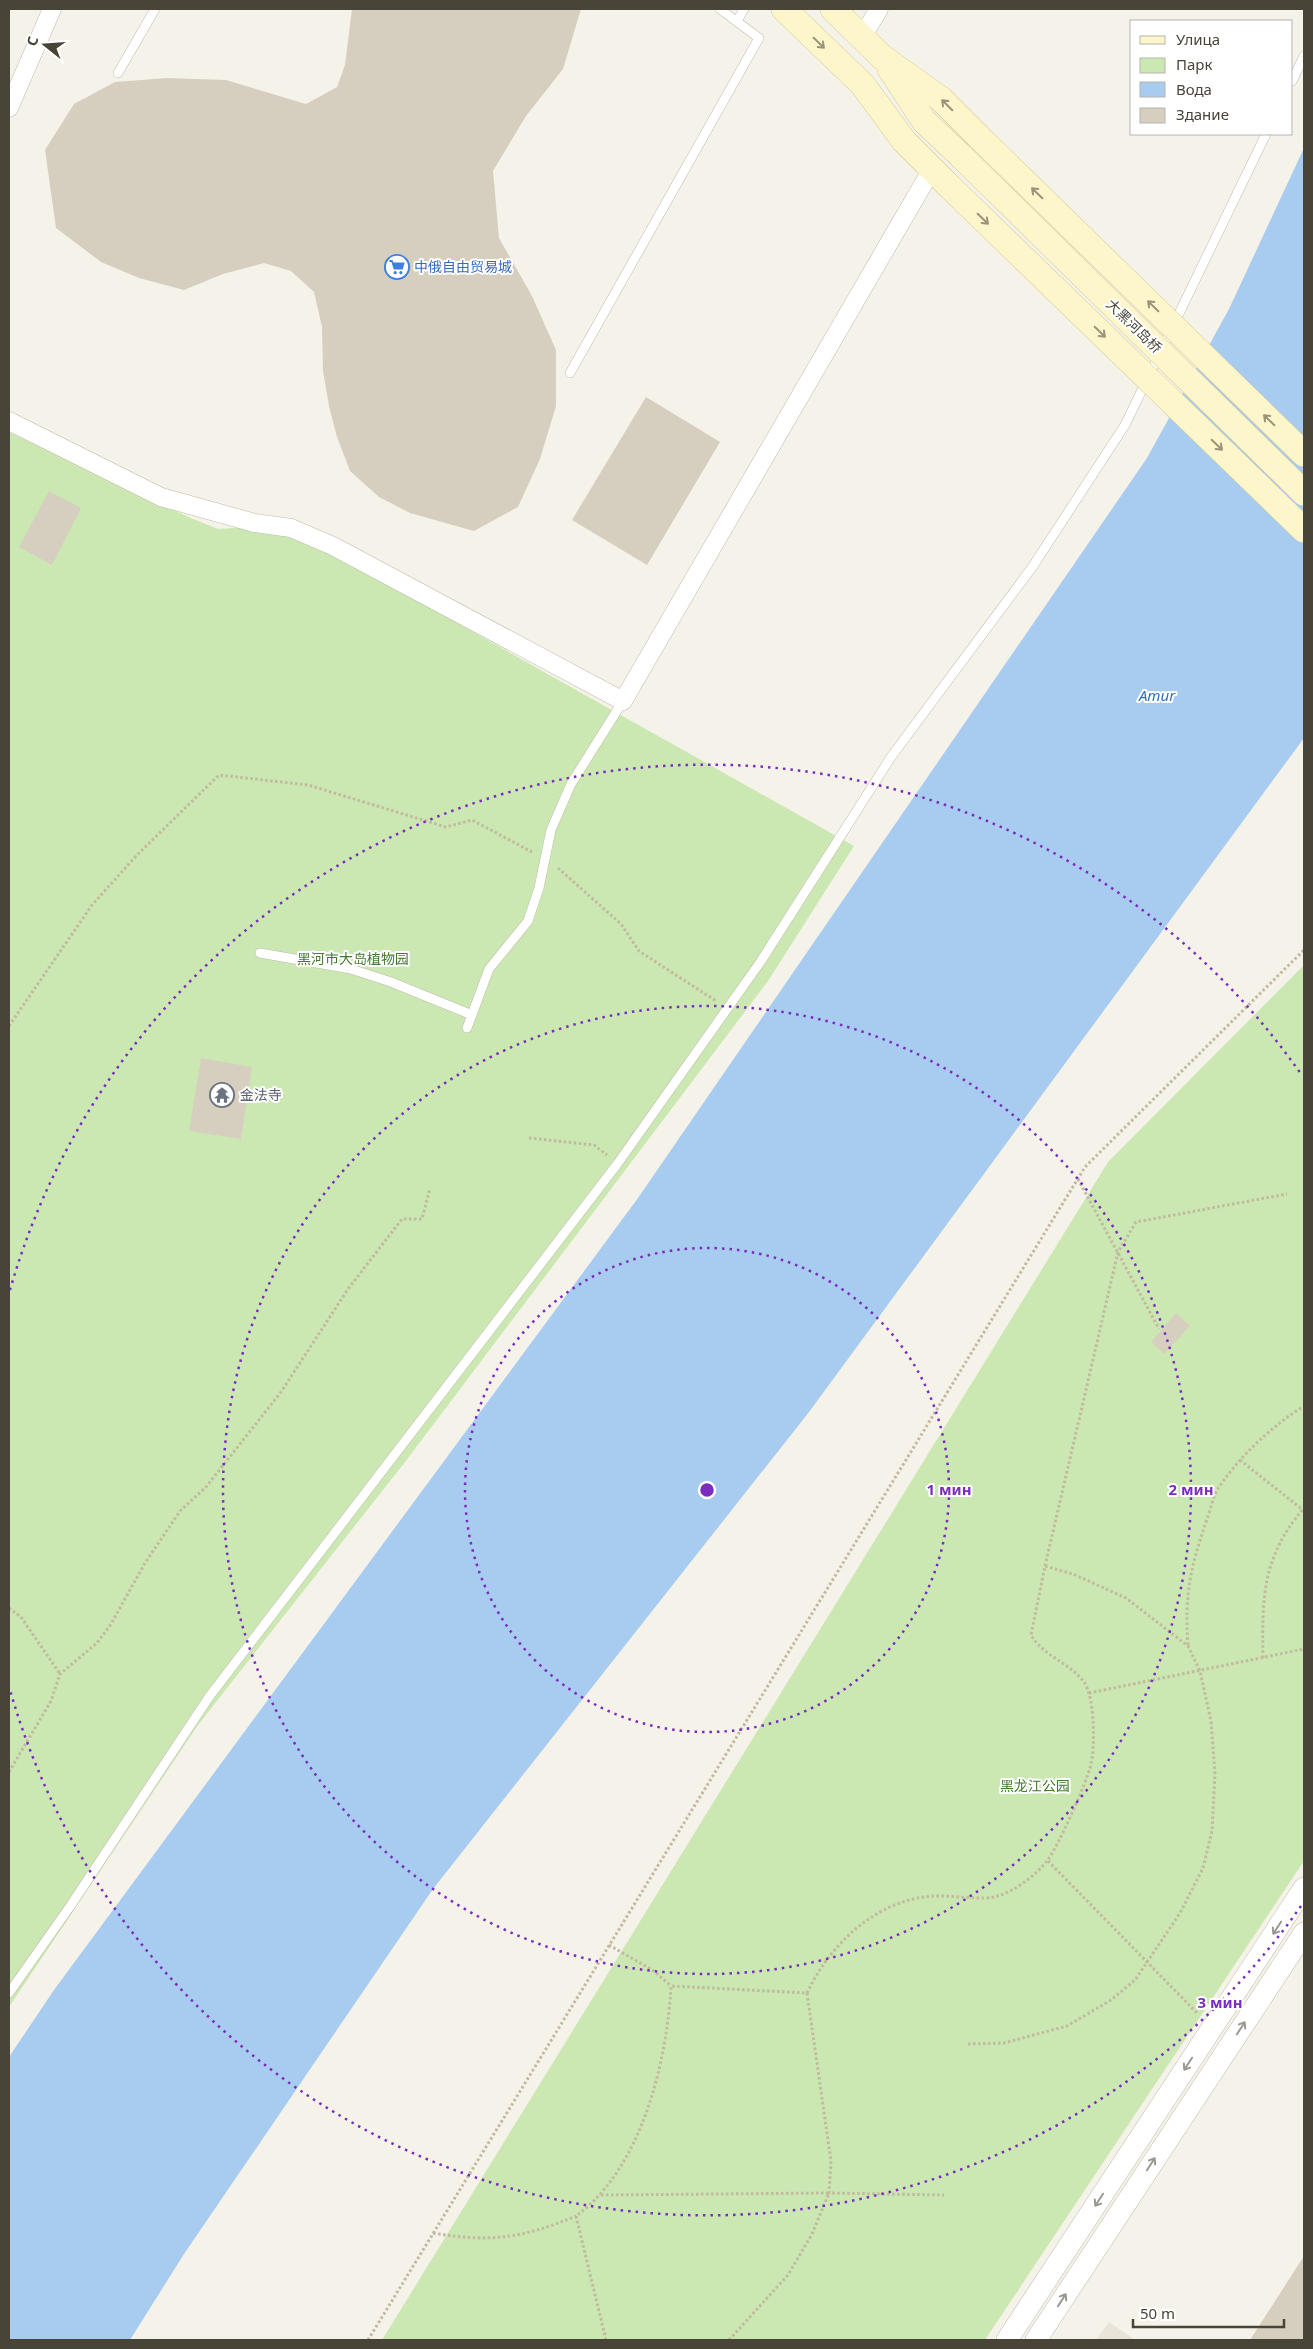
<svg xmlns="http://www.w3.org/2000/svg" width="1313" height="2349" font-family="'Noto Sans','Noto Sans SC',sans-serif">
<rect width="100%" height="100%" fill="#f5f2ea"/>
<!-- residential -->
<path fill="#e8e5d8" d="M 1109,2322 L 1135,2340 L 1096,2340 Z"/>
<!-- green -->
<g fill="#cbe8b3">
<path d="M 9,432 L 193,519 L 218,529 L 248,527 L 295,536 L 327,550 L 854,846 L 768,981 L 405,1462 L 198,1725 L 9,2007 Z"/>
<path d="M 1304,965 L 1304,1861 L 985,2340 L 382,2340 L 1108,1162 Z"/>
</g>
<!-- water -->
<path fill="#a8cbf0" d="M 1304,148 L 1304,738 L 809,1412 L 433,1889 L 184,2254 L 130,2340 L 9,2340 L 9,2057 L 54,1990 L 638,1198 L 1147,458 L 1229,309 Z"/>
<!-- building -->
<g fill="#d6cfbf">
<path d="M 352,9 L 581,9 L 563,69 L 526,116 L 493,171 L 499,238 L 532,296 L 556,350 L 556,406 L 540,459 L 518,507 L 474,531 L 410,513 L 379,497 L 350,471 L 337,437 L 329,406 L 323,371 L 322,327 L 314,292 L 291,271 L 264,263 L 223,274 L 184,290 L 139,278 L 101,262 L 56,228 L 45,150 L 74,104 L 115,82 L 167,78 L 226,80 L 306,104 L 337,87 L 345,65 Z"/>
<path d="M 646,397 L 720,442 L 647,565 L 572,520 Z"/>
<path d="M 49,491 L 81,508 L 52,565 L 19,547 Z"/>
<path d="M 201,1058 L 252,1067 L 241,1139 L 189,1131 Z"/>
<path d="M 1176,1313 L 1190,1326 L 1164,1354 L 1151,1342 Z"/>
<path d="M 1304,2256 L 1304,2340 L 1250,2340 Z"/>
</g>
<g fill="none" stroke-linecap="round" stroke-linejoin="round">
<defs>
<g id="service">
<path d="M 737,21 L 744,9"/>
<path d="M 118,73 L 155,9"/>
<path d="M 1292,81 L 1304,56"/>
<path d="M 570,373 L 759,38 L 720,9"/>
<path d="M 260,953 L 351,969 L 391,982 L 472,1015"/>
<path d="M 467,1028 L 489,969 L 528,921 L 539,888 L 551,830 L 571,784 L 623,701"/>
<path d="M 9,1993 L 71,1905 L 209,1697 L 618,1163 L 761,961 L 891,757 L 1033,566 L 1125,425 L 1266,134"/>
</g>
<g id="minor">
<path d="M 862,37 L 879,9"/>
<path d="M 9,108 L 52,9"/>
<path d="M 9,421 L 161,497 L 255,523 L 291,528 L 333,546 L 623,701 L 932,169"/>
</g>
<g id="tertiary">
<path d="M 1007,2340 L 1304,1888"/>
<path d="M 1036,2340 L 1304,1933"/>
</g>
<g id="secondary">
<path d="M 784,9 L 863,85 L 904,141 L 948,185"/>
<path d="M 833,9 L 882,57 L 941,99 L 981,139"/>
<path d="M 890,69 L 924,121 L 963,158"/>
</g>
</defs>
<!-- service casing -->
<use href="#service" stroke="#c0bbac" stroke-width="10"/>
<!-- minor casing -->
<use href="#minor" stroke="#c0bbac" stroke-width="19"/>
<!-- tertiary casing -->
<use href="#tertiary" stroke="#c0bbac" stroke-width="22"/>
<!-- secondary casing -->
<use href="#secondary" stroke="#d4ca9a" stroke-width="26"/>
<!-- path -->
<g stroke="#c2b99e" stroke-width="3" stroke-dasharray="2.5 2.5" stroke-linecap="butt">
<path d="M 558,868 L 621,924 L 639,951 L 716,1001"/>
<path d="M 9,1026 L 92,905 L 137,855 L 219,775 L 308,785 L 446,827 L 472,820 L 532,852"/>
<path d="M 529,1138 L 594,1145 L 607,1155"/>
<path d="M 1078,1179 L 1159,1329"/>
<path d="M 1240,1460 L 1303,1510"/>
<path d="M 1045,1566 L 1118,1252 L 1136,1222 L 1287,1194"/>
<path d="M 9,1608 L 21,1617 L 60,1674"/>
<path d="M 1188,1645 C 1184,1594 1191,1566 1207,1519 C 1211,1509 1213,1495 1219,1487 C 1241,1455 1272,1426 1304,1406"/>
<path d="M 1263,1658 C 1262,1597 1262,1557 1304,1508"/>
<path d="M 1089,1693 L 1304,1649"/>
<path d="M 9,1772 L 51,1701 L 60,1674 L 97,1643 L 111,1624 L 145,1563 L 180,1511 L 206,1487 L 281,1392 L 348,1289 L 402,1219 L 422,1219 L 430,1188"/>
<path d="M 1048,1861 L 1198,2014"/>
<path d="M 609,1945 L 654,1971 L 671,1986"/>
<path d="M 807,1993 C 830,1944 877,1899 934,1896 C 950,1895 985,1901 998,1896 C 1015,1891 1036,1875 1047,1861 C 1058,1847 1087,1782 1091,1764 C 1095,1746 1095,1698 1084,1682 C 1070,1663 1043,1656 1031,1635 L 1045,1566 L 1073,1574 L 1126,1598 L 1188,1646 L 1200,1671 L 1211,1721 L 1215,1773 L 1212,1831 L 1203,1868 L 1180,1913 L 1135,1980 L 1111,2000 L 1067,2026 L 1004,2043 L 967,2044"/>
<path d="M 601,2195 L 829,2193 L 812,2234 L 788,2275 L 729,2340"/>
<path d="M 433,2233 C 490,2243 523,2238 576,2216"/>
<path d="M 368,2340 L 1085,1167 L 1304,950"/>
<path d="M 606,2340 L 576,2216 C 641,2169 667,2063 671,1986 L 807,1993 L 831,2161 L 829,2193 L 944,2195"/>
</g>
<!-- service -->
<use href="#service" stroke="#fff" stroke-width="9"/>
<!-- minor -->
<use href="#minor" stroke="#fff" stroke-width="18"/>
<!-- tertiary -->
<use href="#tertiary" stroke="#fff" stroke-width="21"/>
<!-- secondary -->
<use href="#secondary" stroke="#fef6cb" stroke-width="25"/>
<defs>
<g id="secondary-bridge">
<path d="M 981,139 L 1304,454"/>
<path d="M 963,158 L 1304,493"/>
<path d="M 948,185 L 1304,530"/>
</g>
</defs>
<!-- secondary-bridge casing -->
<use href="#secondary-bridge" stroke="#d4ca9a" stroke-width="26" stroke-linecap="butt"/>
<!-- secondary-bridge -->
<use href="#secondary-bridge" stroke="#fef6cb" stroke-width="25"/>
</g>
<!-- one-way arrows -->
<defs><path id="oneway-shaft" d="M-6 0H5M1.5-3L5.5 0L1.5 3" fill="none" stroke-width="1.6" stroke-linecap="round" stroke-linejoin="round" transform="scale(1.25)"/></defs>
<g stroke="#9a947a">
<use href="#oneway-shaft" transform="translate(819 43) rotate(44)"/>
<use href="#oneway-shaft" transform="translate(947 105) rotate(-135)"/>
<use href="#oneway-shaft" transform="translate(1037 193) rotate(-136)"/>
<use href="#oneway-shaft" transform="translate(983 219) rotate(44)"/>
<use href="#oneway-shaft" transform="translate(1153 306) rotate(-136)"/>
<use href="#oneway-shaft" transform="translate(1100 332) rotate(44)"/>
<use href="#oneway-shaft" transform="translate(1269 420) rotate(-136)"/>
<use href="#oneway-shaft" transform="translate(1217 445) rotate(44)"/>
</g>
<g stroke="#9b9892">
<use href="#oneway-shaft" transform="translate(1277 1928) rotate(123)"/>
<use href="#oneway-shaft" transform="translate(1241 2028) rotate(-57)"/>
<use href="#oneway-shaft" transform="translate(1188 2064) rotate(123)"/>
<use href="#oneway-shaft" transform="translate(1151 2164) rotate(-57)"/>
<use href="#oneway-shaft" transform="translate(1099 2200) rotate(123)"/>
<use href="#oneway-shaft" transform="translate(1062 2300) rotate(-57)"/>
</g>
<!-- distance rings -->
<g fill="none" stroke="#7b2cbf" stroke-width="2.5" stroke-dasharray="2.5 5">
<circle cx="707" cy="1490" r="242"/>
<circle cx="707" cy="1490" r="484"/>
<path d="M1301 1906A725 725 0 0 1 10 1690M10 1290A725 725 0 0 1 1301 1074"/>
</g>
<!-- icons -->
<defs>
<symbol id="supermarket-ring" viewBox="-11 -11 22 22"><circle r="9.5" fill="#fff" stroke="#3f7fe0" stroke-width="1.5"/><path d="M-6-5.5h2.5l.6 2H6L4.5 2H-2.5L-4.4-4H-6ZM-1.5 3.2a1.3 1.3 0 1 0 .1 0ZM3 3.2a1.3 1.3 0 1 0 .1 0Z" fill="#3f7fe0"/></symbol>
<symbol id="temple-ring" viewBox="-11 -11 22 22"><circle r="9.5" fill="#fff" stroke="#6b7280" stroke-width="1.5"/><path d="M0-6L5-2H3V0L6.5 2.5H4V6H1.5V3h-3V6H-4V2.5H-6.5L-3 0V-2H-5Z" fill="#6b7280"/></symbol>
</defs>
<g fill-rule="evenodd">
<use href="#supermarket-ring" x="383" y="253" width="28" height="28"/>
<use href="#temple-ring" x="208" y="1081" width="28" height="28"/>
</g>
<g text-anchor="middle" stroke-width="4" stroke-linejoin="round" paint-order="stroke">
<!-- shop labels -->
<g font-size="14" fill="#366cbe" stroke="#fff" text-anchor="start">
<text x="414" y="272">中俄自由贸易城</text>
</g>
<!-- street labels -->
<g font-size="14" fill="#494438" stroke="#fff">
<text transform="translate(1134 326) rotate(44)" y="5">大黑河岛桥</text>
</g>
<!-- park labels -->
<g font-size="14" fill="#417a2b" stroke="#fff">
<text x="353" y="964">黑河市大岛植物园</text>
<text x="1035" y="1791">黑龙江公园</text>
</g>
<!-- worship labels -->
<g font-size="14" fill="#5b616d" stroke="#fff" text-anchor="start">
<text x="240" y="1100">金法寺</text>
</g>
<!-- water labels -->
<g font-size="15" font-style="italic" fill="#3170b4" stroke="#fff">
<text x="1157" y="701">Amur</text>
</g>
</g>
<circle cx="707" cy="1490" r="8" fill="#7b2cbf" stroke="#fff" stroke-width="2.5"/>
<g font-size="15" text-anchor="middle" font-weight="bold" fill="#7b2cbf" stroke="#fff" stroke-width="4" stroke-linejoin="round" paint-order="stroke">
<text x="949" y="1495">1 мин</text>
<text x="1191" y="1495">2 мин</text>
<text x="1220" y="2008">3 мин</text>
</g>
<!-- border -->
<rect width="1313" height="2349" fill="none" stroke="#494438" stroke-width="20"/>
<!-- legend -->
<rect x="1130" y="20" width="162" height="115" fill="#ffffff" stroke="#b6b4af"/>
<rect x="1140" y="36" width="25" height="8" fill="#fef6cb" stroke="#b6b4af"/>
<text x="1176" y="45" font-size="15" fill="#494438">Улица</text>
<rect x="1140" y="58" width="25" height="15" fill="#cbe8b3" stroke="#b6b4af"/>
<text x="1176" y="70" font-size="15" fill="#494438">Парк</text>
<rect x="1140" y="82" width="25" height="15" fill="#a8cbf0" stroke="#b6b4af"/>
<text x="1176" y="95" font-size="15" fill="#494438">Вода</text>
<rect x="1140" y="108" width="25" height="15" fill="#d6cfbf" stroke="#b6b4af"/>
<text x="1176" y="120" font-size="15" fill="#494438">Здание</text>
<!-- north arrow -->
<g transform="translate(45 45) rotate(287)" stroke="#ffffff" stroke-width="4" paint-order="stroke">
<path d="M0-4L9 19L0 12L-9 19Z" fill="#494438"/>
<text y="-8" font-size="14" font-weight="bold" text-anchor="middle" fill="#494438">С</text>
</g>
<!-- scale -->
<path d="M1133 2319v8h151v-8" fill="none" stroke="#494438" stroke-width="2.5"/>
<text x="1140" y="2319" font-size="15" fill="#494438" stroke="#ffffff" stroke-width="4" paint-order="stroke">50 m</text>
</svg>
